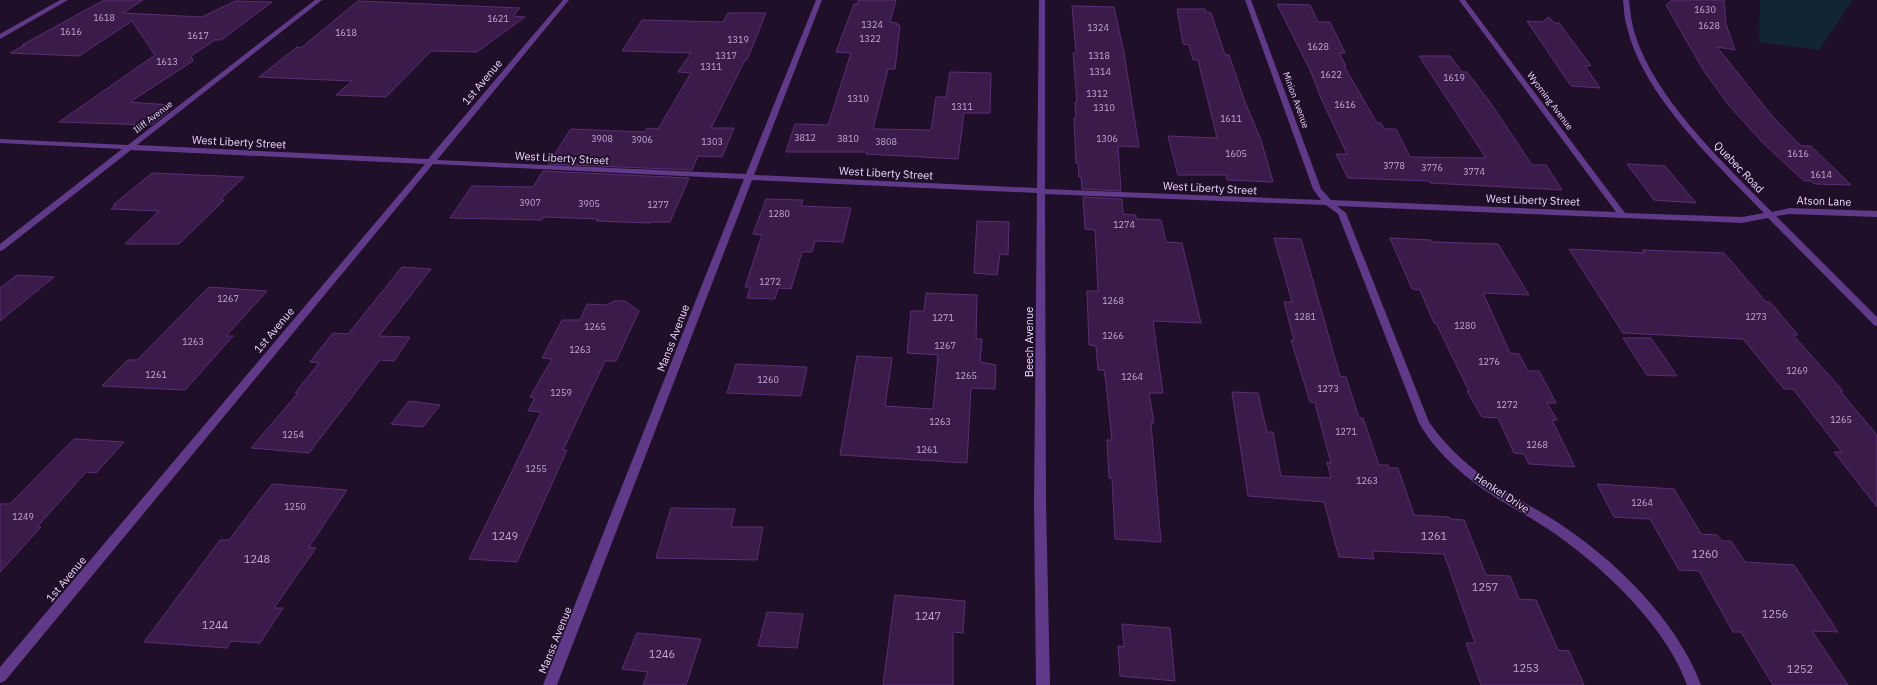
<svg xmlns="http://www.w3.org/2000/svg" width="1877" height="685" font-family="'IBM Plex Sans',sans-serif">
<rect width="100%" height="100%" fill="#1f0f28"/>
<!-- green -->
<path fill="#122532" d="M 1760,0 L 1853,0 L 1819,50 L 1759,42 Z"/>
<!-- building -->
<g fill="#3a1b4a" stroke="#5c2d76">
<path d="M 104,0 L 143,0 L 123,13 L 202,17 L 235,1 L 272,2 L 221,40 L 215,40 L 191,56 L 193,61 L 130,102 L 169,105 L 168,112 L 151,125 L 59,122 L 155,55 L 132,21 L 79,56 L 10,53 L 25,45 L 22,45 Z"/>
<path d="M 858,0 L 896,0 L 890,22 L 897,23 L 896,25 L 900,25 L 895,69 L 888,69 L 873,129 L 931,130 L 936,97 L 946,97 L 950,72 L 991,73 L 990,113 L 964,113 L 958,159 L 866,154 L 867,152 L 786,152 L 795,124 L 828,125 L 851,53 L 836,52 L 854,4 L 858,4 Z"/>
<path d="M 1672,0 L 1724,0 L 1726,24 L 1735,50 L 1717,47 L 1772,116 L 1801,146 L 1811,146 L 1851,185 L 1815,184 L 1811,181 L 1804,181 L 1762,142 L 1727,103 L 1704,71 L 1666,5 Z"/>
<path d="M 358,1 L 520,8 L 513,16 L 525,17 L 477,52 L 431,51 L 386,97 L 336,95 L 352,81 L 259,77 L 297,47 L 301,48 Z"/>
<path d="M 1277,4 L 1310,5 L 1318,22 L 1330,22 L 1345,53 L 1339,53 L 1346,66 L 1344,66 L 1377,123 L 1381,123 L 1384,129 L 1396,129 L 1410,157 L 1486,158 L 1419,56 L 1450,56 L 1462,72 L 1467,72 L 1492,105 L 1532,165 L 1546,165 L 1562,190 L 1430,183 L 1429,181 L 1348,178 L 1336,154 L 1347,154 L 1320,96 L 1311,72 Z"/>
<path d="M 1072,6 L 1114,7 L 1124,53 L 1139,147 L 1118,146 L 1121,191 L 1082,189 L 1081,177 L 1079,177 L 1078,163 L 1076,163 L 1074,118 L 1076,118 L 1075,102 L 1077,102 L 1073,53 L 1076,53 Z"/>
<path d="M 1177,9 L 1205,9 L 1206,12 L 1211,13 L 1225,55 L 1229,55 L 1245,102 L 1261,140 L 1273,182 L 1227,180 L 1226,175 L 1178,175 L 1168,136 L 1217,138 L 1198,60 L 1193,60 L 1189,45 L 1183,44 Z"/>
<path d="M 728,13 L 766,13 L 747,60 L 745,60 L 711,128 L 734,128 L 722,157 L 698,156 L 692,170 L 548,164 L 571,129 L 645,132 L 647,128 L 658,129 L 691,73 L 678,72 L 691,53 L 622,51 L 642,20 L 723,22 Z"/>
<path d="M 1549,17 L 1554,23 L 1559,23 L 1591,66 L 1585,66 L 1600,88 L 1571,86 L 1527,21 L 1542,22 Z"/>
<path d="M 1627,164 L 1665,166 L 1696,203 L 1654,200 Z"/>
<path d="M 543,171 L 689,178 L 670,222 L 650,222 L 650,223 L 596,221 L 598,219 L 543,217 L 542,220 L 450,218 L 472,186 L 533,187 Z"/>
<path d="M 152,173 L 244,177 L 220,200 L 224,200 L 179,244 L 125,244 L 159,211 L 111,209 L 116,205 L 113,205 Z"/>
<path d="M 1083,197 L 1122,199 L 1123,214 L 1136,215 L 1136,219 L 1161,220 L 1166,242 L 1182,243 L 1201,323 L 1153,321 L 1163,393 L 1149,393 L 1154,423 L 1151,423 L 1161,542 L 1115,539 L 1112,478 L 1109,478 L 1107,440 L 1112,440 L 1106,383 L 1104,370 L 1098,370 L 1096,346 L 1089,345 L 1087,291 L 1098,291 L 1095,230 L 1085,229 Z"/>
<path d="M 766,199 L 803,200 L 801,206 L 851,208 L 843,242 L 815,241 L 812,252 L 802,252 L 791,289 L 778,288 L 775,299 L 747,298 L 750,287 L 745,287 L 762,235 L 753,234 Z"/>
<path d="M 977,221 L 1009,222 L 1008,255 L 1000,254 L 997,275 L 974,273 Z"/>
<path d="M 1274,238 L 1301,239 L 1340,376 L 1346,377 L 1359,418 L 1363,418 L 1379,465 L 1388,465 L 1388,468 L 1398,468 L 1414,515 L 1449,517 L 1450,519 L 1464,520 L 1486,575 L 1510,576 L 1519,599 L 1536,600 L 1558,650 L 1569,651 L 1584,685 L 1481,685 L 1466,643 L 1475,643 L 1444,554 L 1372,551 L 1374,559 L 1339,557 L 1324,502 L 1248,496 L 1232,392 L 1258,393 L 1267,432 L 1273,432 L 1281,476 L 1331,478 L 1327,462 L 1331,463 L 1315,403 L 1310,402 L 1291,340 L 1294,340 L 1284,302 L 1292,302 Z"/>
<path d="M 1390,238 L 1431,240 L 1433,242 L 1498,244 L 1529,295 L 1483,293 L 1510,353 L 1519,354 L 1528,371 L 1539,371 L 1556,403 L 1547,403 L 1557,420 L 1552,420 L 1575,467 L 1529,464 L 1524,454 L 1514,453 L 1498,418 L 1482,417 L 1467,391 L 1469,391 L 1436,323 L 1434,323 L 1420,290 L 1412,289 Z"/>
<path d="M 1569,249 L 1645,253 L 1642,250 L 1724,253 L 1766,302 L 1770,302 L 1798,335 L 1793,335 L 1843,391 L 1840,391 L 1877,435 L 1877,507 L 1834,452 L 1842,452 L 1793,389 L 1784,389 L 1743,339 L 1623,333 Z"/>
<path d="M 402,267 L 431,269 L 379,336 L 410,337 L 394,361 L 380,360 L 309,453 L 251,448 L 298,393 L 295,393 L 319,363 L 310,362 L 333,333 L 348,334 Z"/>
<path d="M 17,275 L 54,277 L 0,321 L 0,288 Z"/>
<path d="M 209,287 L 267,291 L 226,336 L 233,336 L 185,390 L 102,386 L 128,360 L 137,360 Z"/>
<path d="M 926,293 L 977,295 L 976,339 L 982,339 L 980,362 L 996,365 L 995,389 L 971,388 L 967,463 L 840,455 L 857,356 L 892,358 L 885,406 L 933,409 L 938,355 L 907,353 L 911,311 L 924,311 Z"/>
<path d="M 614,301 L 625,301 L 639,311 L 616,361 L 605,361 L 563,450 L 567,450 L 517,562 L 469,559 L 541,412 L 528,411 L 535,398 L 530,397 L 552,359 L 542,358 L 562,320 L 580,320 L 587,304 L 607,305 Z"/>
<path d="M 1623,338 L 1651,338 L 1677,376 L 1647,375 Z"/>
<path d="M 736,364 L 807,367 L 801,396 L 727,393 Z"/>
<path d="M 409,401 L 440,405 L 423,427 L 391,424 Z"/>
<path d="M 74,439 L 124,442 L 96,473 L 86,472 L 37,527 L 41,527 L 0,572 L 0,504 L 10,504 Z"/>
<path d="M 272,484 L 347,490 L 309,547 L 316,548 L 274,608 L 283,608 L 260,643 L 231,641 L 227,648 L 144,642 L 220,540 L 229,540 Z"/>
<path d="M 1597,484 L 1674,489 L 1701,534 L 1717,535 L 1722,541 L 1731,541 L 1745,562 L 1794,565 L 1838,632 L 1812,631 L 1848,685 L 1773,685 L 1741,632 L 1733,632 L 1699,571 L 1679,570 L 1650,519 L 1614,517 Z"/>
<path d="M 671,508 L 735,509 L 731,527 L 763,527 L 757,560 L 656,558 Z"/>
<path d="M 895,595 L 965,601 L 963,633 L 953,632 L 953,685 L 883,685 Z"/>
<path d="M 767,612 L 803,614 L 797,648 L 758,646 Z"/>
<path d="M 1122,624 L 1170,628 L 1175,681 L 1120,676 L 1118,646 L 1124,647 Z"/>
<path d="M 637,633 L 701,639 L 686,685 L 643,685 L 648,672 L 622,669 Z"/>
</g>
<g fill="none" stroke-linecap="round" stroke-linejoin="round">
<!-- minor -->
<g fill="#603a88" fill-rule="evenodd">
<path d="M 60,0 L 68,0 L 0,39 L 0,34 Z"/>
<path d="M 315,0 L 322,0 L 137,145 L 428,159 L 563,0 L 569,0 L 437,160 L 746,174 L 816,0 L 822,0 L 754,175 L 1037,188 L 1039,0 L 1045,0 L 1045,189 L 1321,200 L 1313,189 L 1245,0 L 1251,0 L 1321,189 L 1331,200 L 1616,212 L 1459,0 L 1465,0 L 1625,213 L 1742,217 L 1764,213 C 1716,163 1643,96 1627,27 C 1624,18 1624,9 1623,0 L 1629,0 C 1630,9 1631,19 1633,27 C 1651,96 1723,162 1772,212 L 1790,208 L 1877,211 L 1877,217 L 1790,214 L 1776,216 L 1877,317 L 1877,326 L 1874,325 L 1768,218 L 1742,223 L 1337,206 L 1346,213 L 1429,422 C 1446,447 1472,470 1497,486 C 1516,499 1537,509 1557,522 C 1614,559 1677,620 1701,685 L 1687,685 C 1666,625 1600,564 1548,529 C 1529,516 1508,506 1489,493 C 1463,476 1434,450 1419,423 L 1338,214 L 1326,205 L 1045,194 L 1046,503 L 1050,685 L 1036,685 L 1034,503 L 1037,193 L 752,180 L 557,685 L 543,685 L 744,179 L 433,164 L 5,681 L 0,683 L 0,667 L 425,164 L 131,150 L 3,250 L 0,251 L 0,244 L 122,149 L 0,143 L 0,139 L 128,145 Z"/>
</g>
</g>
<g text-anchor="middle" stroke-width="3.5" stroke-linejoin="round" paint-order="stroke">
<!-- number labels -->
<g font-size="9" fill="#c1a8d2">
<text x="1705" y="13">1630</text>
<text x="104" y="21">1618</text>
<text x="498" y="22">1621</text>
<text x="872" y="28">1324</text>
<text x="1709" y="29">1628</text>
<text x="1098" y="31">1324</text>
<text x="71" y="35">1616</text>
<text x="346" y="36">1618</text>
<text x="198" y="39">1617</text>
<text x="870" y="42">1322</text>
<text x="738" y="43">1319</text>
<text x="1318" y="50">1628</text>
<text x="726" y="59">1317</text>
<text x="1099" y="59">1318</text>
<text x="167" y="65">1613</text>
<text x="711" y="70">1311</text>
<text x="1100" y="75">1314</text>
<text x="1331" y="78">1622</text>
<text x="1454" y="81">1619</text>
<text x="1097" y="97">1312</text>
<text x="858" y="102">1310</text>
<text x="1345" y="108">1616</text>
<text x="962" y="110">1311</text>
<text x="1104" y="111">1310</text>
<text x="1231" y="122">1611</text>
<text x="805" y="141">3812</text>
<text x="602" y="142">3908</text>
<text x="848" y="142">3810</text>
<text x="1107" y="142">1306</text>
<text x="642" y="143">3906</text>
<text x="712" y="145">1303</text>
<text x="886" y="145">3808</text>
<text x="1236" y="157">1605</text>
<text x="1798" y="157">1616</text>
<text x="1394" y="169">3778</text>
<text x="1432" y="171">3776</text>
<text x="1474" y="175">3774</text>
<text x="1821" y="178">1614</text>
<text x="530" y="206">3907</text>
<text x="589" y="207">3905</text>
<text x="658" y="208">1277</text>
<text x="779" y="217">1280</text>
<text x="1124" y="228">1274</text>
<text x="770" y="285">1272</text>
<text x="228" y="302">1267</text>
<text x="1113" y="304">1268</text>
<text x="1305" y="320">1281</text>
<text x="1756" y="320">1273</text>
<text x="943" y="321">1271</text>
<text x="1465" y="329">1280</text>
<text x="595" y="330">1265</text>
<text x="1113" y="339">1266</text>
<text x="193" y="345">1263</text>
<text x="945" y="349">1267</text>
<text x="580" y="353">1263</text>
<text x="1489" y="365">1276</text>
<text x="1797" y="374">1269</text>
<text x="156" y="378">1261</text>
<text x="966" y="379">1265</text>
<text x="1132" y="380">1264</text>
<text x="768" y="383">1260</text>
<text x="1328" y="392">1273</text>
<text x="561" y="396">1259</text>
<text x="1507" y="408">1272</text>
<text x="1841" y="423">1265</text>
<text x="940" y="425">1263</text>
<text x="1346" y="435">1271</text>
<text x="293" y="438">1254</text>
<text x="1537" y="448">1268</text>
<text x="927" y="453">1261</text>
<text x="536" y="472">1255</text>
<text x="1367" y="484">1263</text>
<text x="1642" y="506">1264</text>
<text x="295" y="510">1250</text>
<text x="23" y="520">1249</text>
</g>
<!-- far-street labels -->
<g font-size="9" fill="#eed7ff" stroke="#1f0f28">
<text transform="translate(1296 100) rotate(70)" y="3">Minion Avenue</text>
<text transform="translate(1550 101) rotate(53)" y="3">Wyoming Avenue</text>
<text transform="translate(153 117) rotate(-38)" y="3">Iliff Avenue</text>
</g>
<!-- street labels -->
<g font-size="11" fill="#eed7ff" stroke="#1f0f28">
<text transform="translate(482 82) rotate(-50)" y="4">1st Avenue</text>
<text transform="translate(239 142) rotate(3)" y="4">West Liberty Street</text>
<text transform="translate(562 158) rotate(3)" y="4">West Liberty Street</text>
<text transform="translate(1739 167) rotate(46)" y="4">Quebec Road</text>
<text transform="translate(886 173) rotate(3)" y="4">West Liberty Street</text>
<text transform="translate(1210 188) rotate(3)" y="4">West Liberty Street</text>
<text transform="translate(1533 200) rotate(2)" y="4">West Liberty Street</text>
<text transform="translate(1824 201) rotate(2)" y="4">Atson Lane</text>
<text transform="translate(274 330) rotate(-50)" y="4">1st Avenue</text>
<text transform="translate(673 338) rotate(-69)" y="4">Manss Avenue</text>
<text transform="translate(1029 342) rotate(-90)" y="4">Beech Avenue</text>
<text transform="translate(1502 493) rotate(33)" y="4">Henkel Drive</text>
<text transform="translate(66 579) rotate(-50)" y="4">1st Avenue</text>
<text transform="translate(555 640) rotate(-68)" y="4">Manss Avenue</text>
</g>
<!-- near-number labels -->
<g font-size="11" fill="#c1a8d2">
<text x="505" y="540">1249</text>
<text x="1434" y="540">1261</text>
<text x="1705" y="558">1260</text>
<text x="257" y="563">1248</text>
<text x="1485" y="591">1257</text>
<text x="1775" y="618">1256</text>
<text x="928" y="620">1247</text>
<text x="215" y="629">1244</text>
<text x="662" y="658">1246</text>
<text x="1526" y="672">1253</text>
<text x="1800" y="673">1252</text>
</g>
</g>
</svg>
